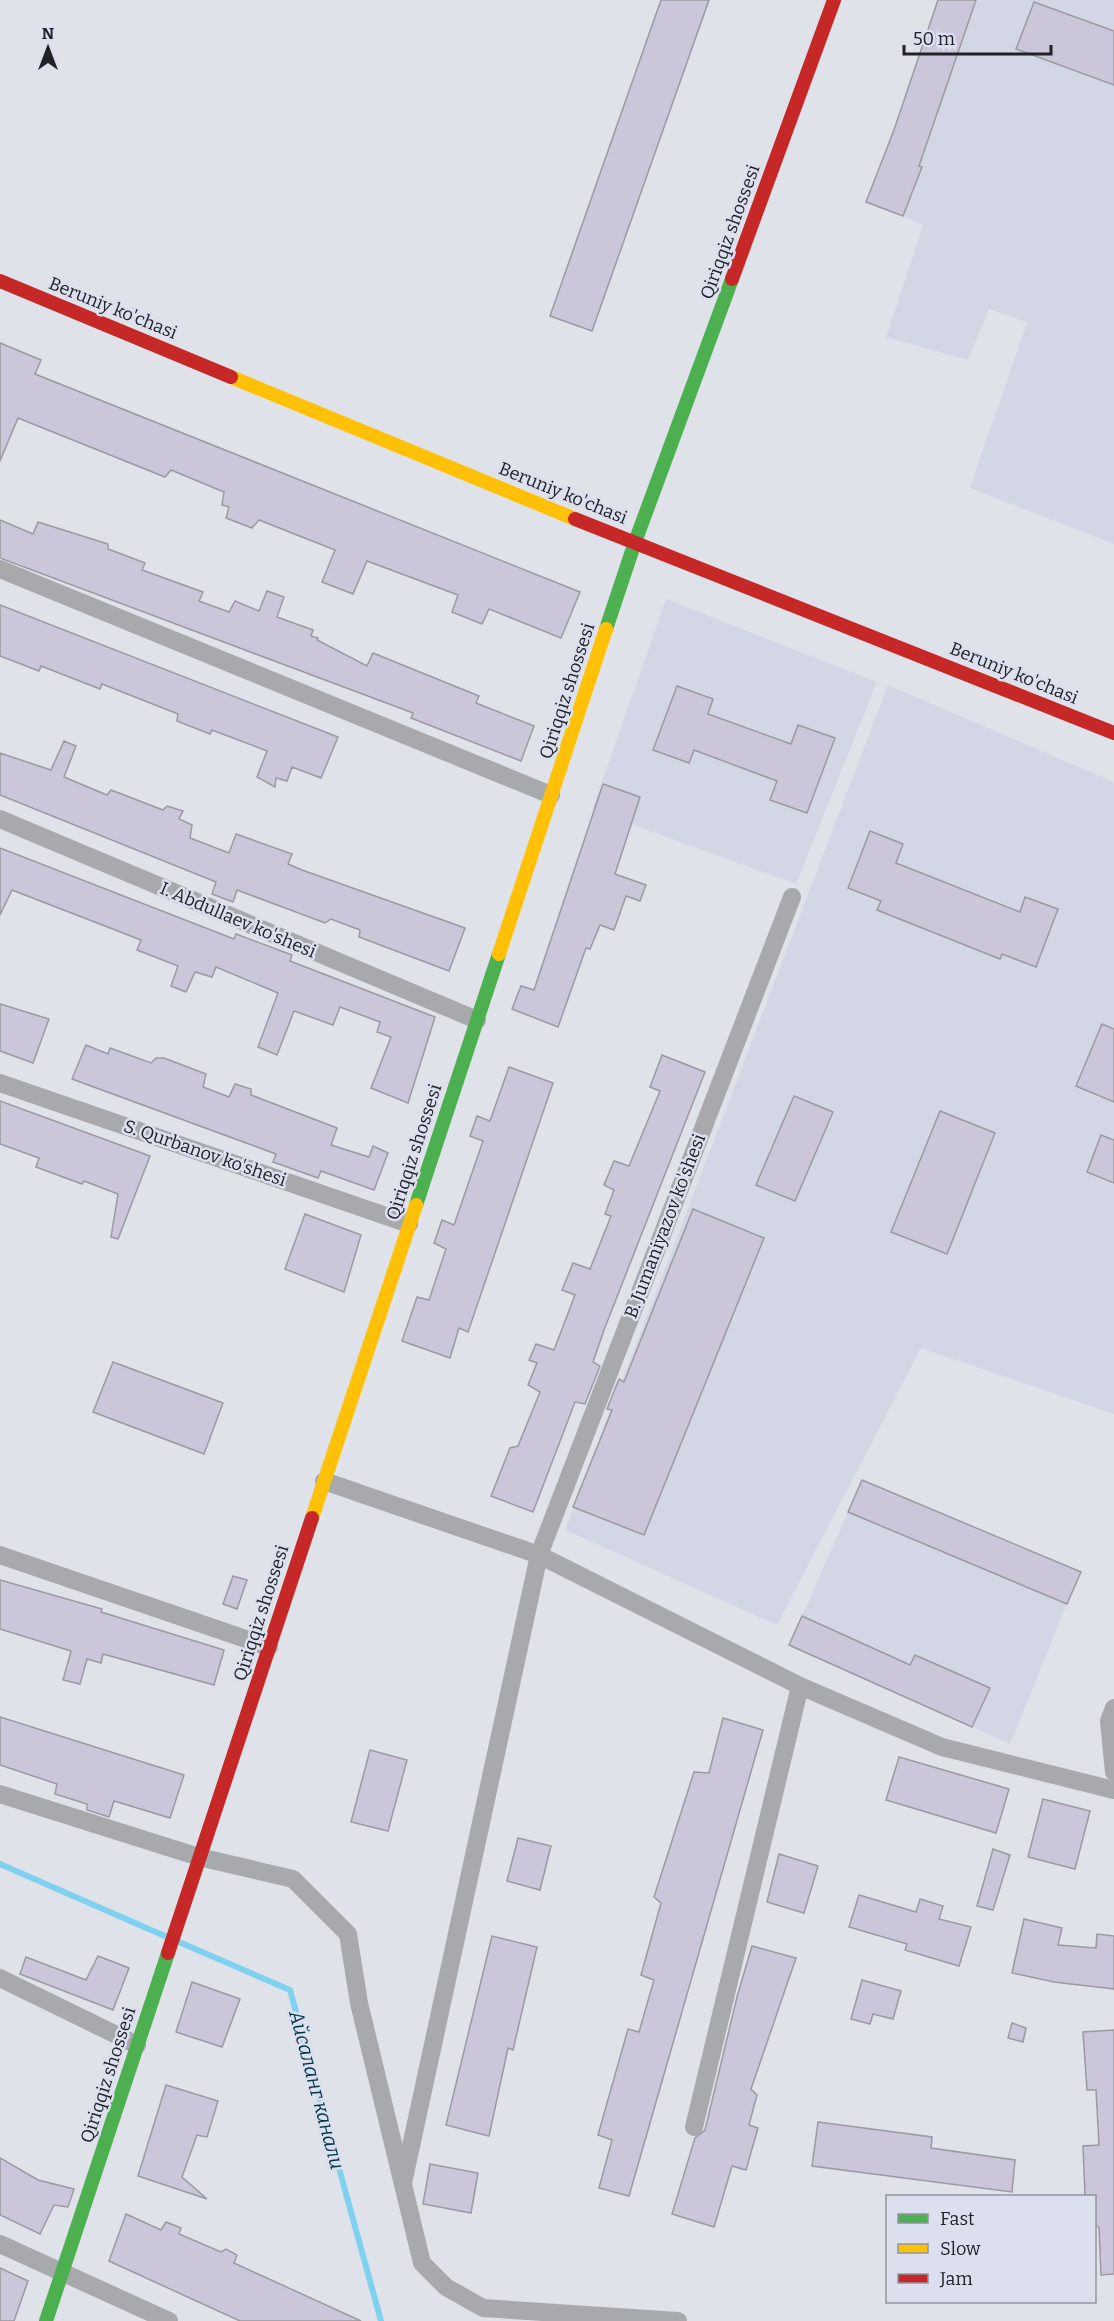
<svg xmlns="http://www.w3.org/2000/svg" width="1114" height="2321" font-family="Bitter,serif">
<rect width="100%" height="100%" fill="#e0e2ea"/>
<!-- built -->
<g fill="#d2d6e5">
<path d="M 938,0 L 1114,0 L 1114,544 L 970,488 L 1027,322 L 989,309 L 968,360 L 886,337 L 923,225 L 903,216 L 885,153 Z"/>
<path d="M 666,599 L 877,682 L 796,884 L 592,810 Z"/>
<path d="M 888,685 L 1114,782 L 1114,1414 L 921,1348 L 777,1625 L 565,1530 Z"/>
<path d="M 848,1512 L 1067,1604 L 1010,1744 L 972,1727 L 990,1688 L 915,1655 L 910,1665 L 802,1616 Z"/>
</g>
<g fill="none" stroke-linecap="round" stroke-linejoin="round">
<!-- stream -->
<g stroke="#7fd1f0" stroke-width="6">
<path d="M 0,1864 L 167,1937"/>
<path d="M 179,1942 L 290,1990 L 381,2321"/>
</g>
</g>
<!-- building -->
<g fill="#cbc6da" stroke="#9a9aa0" stroke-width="1.5">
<path d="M 661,0 L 709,0 L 592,331 L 550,316 Z"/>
<path d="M 938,0 L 976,0 L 919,166 L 922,167 L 903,216 L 866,202 L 894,130 Z"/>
<path d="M 1034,2 L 1114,31 L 1114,85 L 1016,49 Z"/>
<path d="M 0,343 L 41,360 L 35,374 L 580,592 L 561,638 L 489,609 L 482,624 L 452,612 L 458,595 L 367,561 L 353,594 L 322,582 L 335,550 L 259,520 L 252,528 L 226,518 L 229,507 L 222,505 L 224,492 L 171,470 L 165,477 L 18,418 L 0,461 Z"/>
<path d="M 0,520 L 33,534 L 38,522 L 108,544 L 108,549 L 145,563 L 142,570 L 203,592 L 199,601 L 229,612 L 235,601 L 259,611 L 267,591 L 284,597 L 277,617 L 313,630 L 311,636 L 318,638 L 317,640 L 367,666 L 373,653 L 479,696 L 476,703 L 534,726 L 521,761 L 411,718 L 413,713 L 0,558 Z"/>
<path d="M 0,605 L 338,737 L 321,778 L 292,767 L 287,781 L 276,778 L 275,787 L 257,777 L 267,751 L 212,730 L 210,734 L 177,721 L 178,714 L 102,684 L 100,689 L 41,666 L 39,671 L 0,656 Z"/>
<path d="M 677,686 L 713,699 L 708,714 L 791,744 L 798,725 L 835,738 L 807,813 L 770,800 L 777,781 L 694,750 L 689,763 L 653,750 Z"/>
<path d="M 64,741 L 76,746 L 64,777 L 107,795 L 111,790 L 163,810 L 167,806 L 183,811 L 179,819 L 192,825 L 190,838 L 229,853 L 236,834 L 292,854 L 288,864 L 302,870 L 465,928 L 449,971 L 359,937 L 360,930 L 331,919 L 325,923 L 237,890 L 233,902 L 212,894 L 216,882 L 0,795 L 0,753 L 51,770 Z"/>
<path d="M 603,784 L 640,797 L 615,874 L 646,885 L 640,901 L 626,896 L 614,930 L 600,925 L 590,949 L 586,948 L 558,1027 L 512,1009 L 521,986 L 534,990 Z"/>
<path d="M 870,831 L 903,844 L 896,863 L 1020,912 L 1025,897 L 1058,909 L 1036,967 L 1002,954 L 1000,959 L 877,910 L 881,901 L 848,888 Z"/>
<path d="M 0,848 L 234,939 L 236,934 L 292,955 L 290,961 L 435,1017 L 408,1103 L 371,1088 L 391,1037 L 377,1032 L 380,1022 L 340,1007 L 333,1025 L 294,1011 L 277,1055 L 258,1047 L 278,993 L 216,967 L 212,977 L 195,972 L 186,992 L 171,986 L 178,966 L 137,950 L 141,940 L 12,890 L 0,915 Z"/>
<path d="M 0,1004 L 49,1019 L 33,1063 L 0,1051 Z"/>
<path d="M 1102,1024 L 1114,1029 L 1114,1102 L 1076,1086 Z"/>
<path d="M 86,1045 L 108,1054 L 110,1048 L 151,1063 L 156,1058 L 164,1058 L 206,1074 L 203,1087 L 229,1097 L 235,1084 L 251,1089 L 251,1095 L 337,1128 L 331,1145 L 369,1157 L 373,1146 L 388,1153 L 374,1190 L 321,1171 L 318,1178 L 273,1162 L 276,1154 L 72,1079 Z"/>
<path d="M 662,1055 L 705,1072 L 604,1330 L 593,1362 L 600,1366 L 585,1404 L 575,1402 L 533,1512 L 491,1496 L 510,1448 L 518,1446 L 540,1392 L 528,1385 L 537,1363 L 529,1360 L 536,1344 L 554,1350 L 575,1295 L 562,1290 L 573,1263 L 590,1269 L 611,1216 L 605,1214 L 614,1190 L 604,1185 L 614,1161 L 629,1166 L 660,1091 L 650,1087 Z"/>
<path d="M 509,1067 L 553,1083 L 468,1332 L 459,1328 L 450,1358 L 402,1341 L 417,1297 L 429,1300 L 446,1249 L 434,1243 L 442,1220 L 454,1225 L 483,1141 L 470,1136 L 477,1116 L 490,1121 Z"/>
<path d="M 794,1096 L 833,1112 L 795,1201 L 756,1185 Z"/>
<path d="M 0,1101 L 150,1156 L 118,1239 L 111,1237 L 118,1194 L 84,1181 L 82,1184 L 36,1167 L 39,1158 L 0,1144 Z"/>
<path d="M 940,1111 L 995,1133 L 947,1254 L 891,1232 Z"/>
<path d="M 1101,1135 L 1114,1140 L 1114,1183 L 1087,1172 Z"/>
<path d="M 693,1209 L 764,1238 L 644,1535 L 573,1507 L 612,1410 L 607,1409 L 619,1379 L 624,1382 Z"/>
<path d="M 305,1214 L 361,1235 L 344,1292 L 285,1269 Z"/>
<path d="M 113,1362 L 223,1403 L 204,1454 L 93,1412 Z"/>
<path d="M 862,1480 L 1081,1572 L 1067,1604 L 848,1512 Z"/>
<path d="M 233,1576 L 247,1580 L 237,1609 L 223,1604 Z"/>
<path d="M 0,1580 L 102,1609 L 101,1612 L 224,1650 L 214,1685 L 103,1654 L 101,1663 L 87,1659 L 80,1684 L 63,1680 L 71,1651 L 0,1629 Z"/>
<path d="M 802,1616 L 910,1665 L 915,1655 L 990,1688 L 972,1727 L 789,1645 Z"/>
<path d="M 0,1717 L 184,1775 L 170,1818 L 114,1801 L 109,1817 L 87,1810 L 87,1804 L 55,1794 L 57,1784 L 0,1765 Z"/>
<path d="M 723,1718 L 763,1730 L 629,2196 L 599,2188 L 612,2140 L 598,2135 L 628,2029 L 639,2032 L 654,1980 L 641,1975 L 661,1903 L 654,1897 L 694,1772 L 709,1773 Z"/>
<path d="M 370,1750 L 407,1760 L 388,1831 L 351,1822 Z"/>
<path d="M 899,1757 L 1009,1789 L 996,1833 L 886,1800 Z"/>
<path d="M 1043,1799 L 1090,1811 L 1075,1869 L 1028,1857 Z"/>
<path d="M 518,1838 L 551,1846 L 540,1890 L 507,1881 Z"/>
<path d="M 993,1849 L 1010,1855 L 993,1910 L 977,1906 Z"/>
<path d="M 779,1854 L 818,1866 L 804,1913 L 767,1902 Z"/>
<path d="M 859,1895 L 916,1912 L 920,1899 L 943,1906 L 939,1919 L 971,1927 L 959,1966 L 905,1950 L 907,1944 L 849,1927 Z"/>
<path d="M 1024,1919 L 1062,1928 L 1058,1945 L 1096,1948 L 1097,1934 L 1114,1936 L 1114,1989 L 1054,1982 L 1012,1973 Z"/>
<path d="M 492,1936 L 537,1947 L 513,2050 L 508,2048 L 489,2136 L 446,2125 Z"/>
<path d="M 752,1946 L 796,1958 L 751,2089 L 757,2095 L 749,2125 L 758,2128 L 746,2170 L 732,2166 L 714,2227 L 672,2214 L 695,2138 L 705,2130 L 737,1997 Z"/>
<path d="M 98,1956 L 129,1968 L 113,2010 L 20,1974 L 26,1957 L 86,1980 Z"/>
<path d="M 862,1980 L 901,1991 L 893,2019 L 873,2014 L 870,2024 L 851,2019 Z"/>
<path d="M 192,1982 L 240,1999 L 222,2047 L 176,2032 Z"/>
<path d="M 1012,2023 L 1026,2028 L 1023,2042 L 1008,2038 Z"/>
<path d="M 1114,2030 L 1114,2274 L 1101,2275 L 1099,2227 L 1095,2226 L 1095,2196 L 1085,2196 L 1083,2146 L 1099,2145 L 1096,2090 L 1087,2090 L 1083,2032 Z"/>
<path d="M 166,2085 L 218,2101 L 207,2137 L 197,2135 L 182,2177 L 207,2199 L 138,2176 Z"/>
<path d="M 818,2122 L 932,2137 L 931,2148 L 1015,2160 L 1012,2192 L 812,2166 Z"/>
<path d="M 0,2158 L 38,2180 L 74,2189 L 68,2207 L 54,2205 L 40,2234 L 0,2215 Z"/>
<path d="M 430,2164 L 478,2173 L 471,2213 L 423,2204 Z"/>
<path d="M 126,2214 L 161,2230 L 166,2222 L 181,2228 L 179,2234 L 221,2252 L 226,2249 L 237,2255 L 234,2263 L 361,2321 L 240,2321 L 109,2261 Z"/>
<path d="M 0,2268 L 28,2281 L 14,2321 L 0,2321 Z"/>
</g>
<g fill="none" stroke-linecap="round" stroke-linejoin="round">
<!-- street -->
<g stroke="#a8a9ac" stroke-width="18">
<path d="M 0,569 L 551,795"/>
<path d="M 0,819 L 477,1020"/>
<path d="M 0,1083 L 409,1224"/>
<path d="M 324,1481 L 539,1555 L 800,1686 L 942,1747 L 1114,1790"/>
<path d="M 0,1555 L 269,1647"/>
<path d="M 1114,1708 L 1109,1721 L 1114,1772"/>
<path d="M 0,1794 L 199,1857 L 293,1879 L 348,1934 L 359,2003 L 422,2263 L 446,2287 L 483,2308 L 678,2321"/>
<path d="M 0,1978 L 137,2045"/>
<path d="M 694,2127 L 800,1686"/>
<path d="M 403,2183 L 539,1555 L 792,897"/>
<path d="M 0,2244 L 169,2321"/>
</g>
<!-- fast -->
<g stroke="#4caf50" stroke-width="14">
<path d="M 635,542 L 732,279"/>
<path d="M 606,629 L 635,542"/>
<path d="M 416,1205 L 499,954"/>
<path d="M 46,2321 L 168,1953"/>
</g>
<!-- slow -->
<g stroke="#ffc107" stroke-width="14">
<path d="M 231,377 L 575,519"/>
<path d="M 499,954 L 606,629"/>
<path d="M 312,1518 L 416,1205"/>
</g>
<!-- jam -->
<g stroke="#c62828" stroke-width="14">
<path d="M 732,279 L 834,0"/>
<path d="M 0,281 L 231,377"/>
<path d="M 575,519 L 1114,733"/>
<path d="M 168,1953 L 312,1518"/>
</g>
</g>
<g text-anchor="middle" stroke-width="5" stroke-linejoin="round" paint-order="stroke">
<!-- street labels -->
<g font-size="18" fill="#202227" stroke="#dce0ee">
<text transform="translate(730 232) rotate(-70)" y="6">Qiriqqiz shossesi</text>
<text transform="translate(113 308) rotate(22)" y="6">Beruniy ko'chasi</text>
<text transform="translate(563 493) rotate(22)" y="6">Beruniy ko'chasi</text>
<text transform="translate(1014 673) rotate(22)" y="6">Beruniy ko'chasi</text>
<text transform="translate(567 691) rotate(-72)" y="6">Qiriqqiz shossesi</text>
<text transform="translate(238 920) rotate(23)" y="6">I. Abdullaev ko'shesi</text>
<text transform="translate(414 1152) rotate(-72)" y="6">Qiriqqiz shossesi</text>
<text transform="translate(205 1153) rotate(19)" y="6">S. Qurbanov ko'shesi</text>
<text transform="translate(665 1226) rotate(-69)" y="6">B. Jumaniyazov ko'shesi</text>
<text transform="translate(261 1613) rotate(-72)" y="6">Qiriqqiz shossesi</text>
<text transform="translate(108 2075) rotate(-72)" y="6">Qiriqqiz shossesi</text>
</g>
<!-- water labels -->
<g font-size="20" font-style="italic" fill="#003646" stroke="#dce0ee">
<text transform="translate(317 2090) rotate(75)" y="7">Айсаланг канали</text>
</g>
</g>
<!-- legend -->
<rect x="886" y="2195" width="210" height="108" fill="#dce0ee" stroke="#91949e" stroke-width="1.5"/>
<rect x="898" y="2214" width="30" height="9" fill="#4caf50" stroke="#91949e" stroke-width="1.5"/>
<text x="940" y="2225" font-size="18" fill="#202227">Fast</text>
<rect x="898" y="2244" width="30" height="9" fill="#ffc107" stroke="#91949e" stroke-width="1.5"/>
<text x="940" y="2255" font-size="18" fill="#202227">Slow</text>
<rect x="898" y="2274" width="30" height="9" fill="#c62828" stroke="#91949e" stroke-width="1.5"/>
<text x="940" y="2285" font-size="18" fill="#202227">Jam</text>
<!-- north arrow -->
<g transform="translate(48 48)" stroke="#dce0ee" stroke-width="4.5" paint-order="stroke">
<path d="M0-4.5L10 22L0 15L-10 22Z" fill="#202227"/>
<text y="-9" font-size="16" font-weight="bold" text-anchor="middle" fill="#202227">N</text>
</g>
<!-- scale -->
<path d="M904 45v9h147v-9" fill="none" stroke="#202227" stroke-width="3"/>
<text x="913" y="45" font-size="18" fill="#202227" stroke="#dce0ee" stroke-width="4.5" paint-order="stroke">50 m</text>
</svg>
